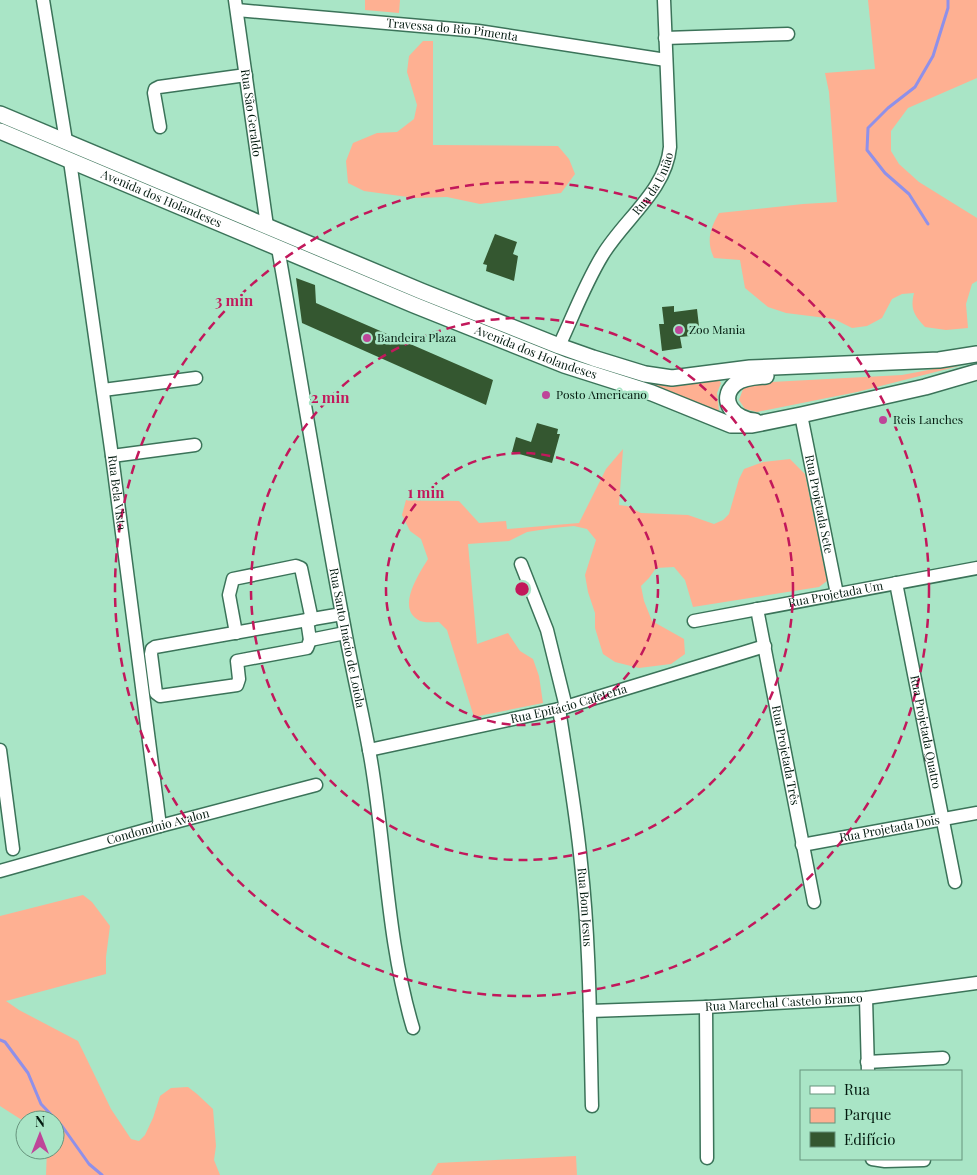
<svg xmlns="http://www.w3.org/2000/svg" width="977" height="1175" font-family="'Playfair Display',serif">
<rect width="100%" height="100%" fill="#a9e5c6"/>
<!-- green -->
<g fill="#feb092">
<path d="M 365,0 L 400,0 L 399,13 L 365,10 Z"/>
<path d="M 868,0 L 977,0 L 977,78 L 908,108 L 891,131 L 891,151 L 899,164 L 919,182 L 977,218 L 977,281 L 972,284 L 966,304 L 968,328 L 946,330 L 925,327 C 914,315 910,309 914,293 L 902,294 L 892,299 L 882,318 L 867,326 L 852,328 L 834,319 L 786,313 L 768,307 L 745,288 L 740,260 L 714,258 C 706,241 710,229 719,213 L 803,204 L 837,202 L 829,92 L 825,73 L 875,69 Z"/>
<path d="M 423,41 L 433,41 L 433,145 L 558,146 L 569,159 L 575,174 L 561,193 L 480,204 L 447,197 L 415,198 L 364,191 L 348,183 L 346,161 L 353,143 L 377,133 L 397,132 L 414,119 L 417,105 L 407,72 L 409,56 Z"/>
<path d="M 960,364 L 959,366 L 857,392 L 757,412 L 745,409 L 739,400 L 743,389 L 752,383 L 902,375 Z"/>
<path d="M 719,380 L 721,383 L 717,393 L 719,411 L 718,412 L 651,387 L 655,384 Z"/>
<path d="M 623,449 L 619,505 L 627,506 L 641,513 L 688,515 L 714,524 L 723,520 L 729,514 L 739,479 L 744,469 L 763,462 L 790,459 L 805,474 L 827,581 L 819,587 L 693,607 L 685,580 L 674,567 L 656,568 L 649,578 L 641,586 L 644,601 L 652,621 L 684,639 L 685,654 L 671,664 L 639,668 L 615,662 L 603,654 L 595,628 L 595,613 L 588,592 L 585,575 L 596,540 L 587,529 L 574,526 L 553,528 L 527,532 L 509,541 L 468,544 L 477,644 L 508,633 L 520,651 L 533,659 L 539,676 L 543,703 L 474,717 L 447,630 L 439,622 C 434,622 425,623 420,621 C 395,609 419,574 428,559 L 421,539 L 410,531 L 402,515 L 406,500 L 459,501 L 479,523 L 506,521 L 507,529 L 579,523 L 606,469 Z"/>
<path d="M 83,895 L 92,902 L 110,926 L 106,957 L 106,974 L 6,1001 L 19,1010 L 78,1041 L 111,1109 L 131,1139 L 139,1141 L 145,1135 L 153,1118 L 160,1096 L 171,1088 L 188,1087 L 197,1094 L 213,1109 L 216,1146 L 214,1160 L 220,1175 L 225,1175 L 46,1175 L 47,1150 L 55,1150 L 55,1120 L 25,1120 L 25,1122 L 0,1106 L 0,916 Z"/>
<path d="M 576,1156 L 577,1175 L 431,1175 L 438,1163 Z"/>
</g>
<g fill="none" stroke-linecap="round" stroke-linejoin="round">
<!-- stream -->
<g stroke="#8f90e9" stroke-width="3">
<path d="M 928,224 L 909,194 L 885,173 L 867,150 L 868,128 L 888,108 L 915,87 L 933,56 L 948,8 L 948,0"/>
<path d="M 0,1040 L 5,1042 L 28,1073 L 41,1104 L 62,1126 L 89,1164 L 102,1175"/>
</g>
</g>
<!-- building -->
<g fill="#345730">
<path d="M 495,234 L 517,242 L 513,254 L 518,256 L 514,281 L 486,271 L 487,265 L 483,264 Z"/>
<path d="M 296,278 L 315,285 L 316,303 L 493,380 L 486,405 L 302,323 Z"/>
<path d="M 674,306 L 674,312 L 697,309 L 700,335 L 680,337 L 682,348 L 662,351 L 659,324 L 664,324 L 662,307 Z"/>
<path d="M 537,423 L 558,429 L 557,434 L 560,434 L 552,463 L 512,452 L 516,437 L 531,442 Z"/>
</g>
<g fill="none" stroke-linecap="round" stroke-linejoin="round">
<defs>
<g id="minor">
<path d="M 43,0 L 66,141"/>
<path id="s1" d="M 235,0 L 267,226"/>
<path id="s2" d="M 237,10 L 478,31 L 666,60"/>
<path d="M 665,38 L 788,34"/>
<path d="M 160,127 L 154,93 L 155,89 L 159,87 L 246,75"/>
<path id="s3" d="M 70,161 L 112,456 L 160,826"/>
<path id="s4" d="M 278,248 C 300,373 320,499 344,625 C 352,670 363,715 371,761 C 386,850 387,942 413,1028"/>
<path id="s5" d="M 559,346 C 573,316 585,284 602,256 C 623,220 666,191 670,147 L 664,0"/>
<path d="M 103,390 L 196,378"/>
<path id="s6" d="M 801,415 L 837,594"/>
<path d="M 112,456 L 195,445"/>
<path d="M 521,564 L 547,630 L 566,707"/>
<path id="s7" d="M 896,583 L 955,882"/>
<path id="s8" d="M 757,609 L 814,902"/>
<path d="M 342,614 L 307,620 L 310,640 L 345,633"/>
<path d="M 307,620 L 155,647 L 152,649 L 151,654 L 156,693 L 160,696 L 237,685 L 239,679 L 237,661 L 307,648 L 310,640"/>
<path id="s9" d="M 694,621 L 977,568"/>
<path d="M 236,633 L 229,595 L 233,579 L 296,566 L 301,568 L 312,620"/>
<path id="s10" d="M 559,709 C 567,761 576,812 581,863 C 590,944 590,1025 592,1106"/>
<path d="M 0,750 L 13,849"/>
<path id="s11" d="M 369,750 L 559,709 L 765,646"/>
<path id="s12" d="M 802,845 L 977,813"/>
<path id="s13" d="M 0,871 L 160,826 L 316,785"/>
<path d="M 866,998 L 868,1071"/>
<path d="M 706,1007 L 707,1158"/>
<path id="s14" d="M 590,1011 L 706,1007 L 866,998 L 977,983"/>
<path d="M 867,1062 L 943,1058"/>
<path d="M 872,1159 L 885,1161 L 924,1160"/>
</g>
<g id="major">
<path d="M 0,114 L 421,291 L 559,346 L 593,358 L 645,374 L 672,378 L 750,368 L 939,360 L 977,354"/>
<path id="s15" d="M 0,131 L 414,305 L 564,365 L 652,393 L 731,425 L 752,425 L 801,415 L 925,387 L 977,372"/>
<path d="M 755,421 C 735,420 717,400 735,384 C 743,377 756,377 766,376"/>
</g>
</defs>
<!-- minor casing -->
<use href="#minor" stroke="#3b7359" stroke-width="15"/>
<!-- major casing -->
<use href="#major" stroke="#3b7359" stroke-width="18"/>
<!-- minor -->
<use href="#minor" stroke="#fff" stroke-width="12"/>
<!-- major -->
<use href="#major" stroke="#fff" stroke-width="15"/>
</g>
<!-- distance rings -->
<g fill="none" stroke="#c2185b" stroke-width="2.5" stroke-dasharray="9 6">
<circle cx="522" cy="589" r="136"/>
<circle cx="522" cy="589" r="271"/>
<circle cx="522" cy="589" r="407"/>
</g>
<!-- markers -->
<g fill="#be4599" stroke="#a9e5c6" stroke-width="2">
<circle cx="679" cy="330" r="5"/>
<circle cx="367" cy="338" r="5"/>
<circle cx="546" cy="395" r="5"/>
<circle cx="883" cy="420" r="5"/>
</g>
<g text-anchor="middle" stroke-width="5" stroke-linejoin="round" paint-order="stroke">
<!-- street labels -->
<g font-size="12" fill="#041b10" stroke="#a9e5c6">
<text dy="4" stroke="none"><textPath href="#s2" startOffset="216">Travessa do Rio Pimenta</textPath></text>
<text dy="4" stroke="none"><textPath href="#s1" startOffset="114">Rua São Geraldo</textPath></text>
<text dy="4" stroke="none"><textPath href="#s5" startOffset="189">Rua da União</textPath></text>
<text dy="4" stroke="none"><textPath href="#s15" startOffset="175">Avenida dos Holandeses</textPath></text>
<text dy="4" stroke="none"><textPath href="#s15" startOffset="580">Avenida dos Holandeses</textPath></text>
<text dy="4" stroke="none"><textPath href="#s3" startOffset="335">Rua Bela Vista</textPath></text>
<text dy="4" stroke="none"><textPath href="#s6" startOffset="91">Rua Projetada Sete</textPath></text>
<text dy="4" stroke="none"><textPath href="#s9" startOffset="144">Rua Projetada Um</textPath></text>
<text dy="4" stroke="none"><textPath href="#s4" startOffset="396">Rua Santo Inácio de Loiola</textPath></text>
<text dy="4" stroke="none"><textPath href="#s11" startOffset="205">Rua Epitácio Cafeteria</textPath></text>
<text dy="4" stroke="none"><textPath href="#s7" startOffset="152">Rua Projetada Quatro</textPath></text>
<text dy="4" stroke="none"><textPath href="#s8" startOffset="149">Rua Projetada Três</textPath></text>
<text dy="4" stroke="none"><textPath href="#s13" startOffset="164">Condomínio Avalon</textPath></text>
<text dy="4" stroke="none"><textPath href="#s12" startOffset="89">Rua Projetada Dois</textPath></text>
<text dy="4" stroke="none"><textPath href="#s10" startOffset="200">Rua Bom Jesus</textPath></text>
<text dy="4" stroke="none"><textPath href="#s14" startOffset="194">Rua Marechal Castelo Branco</textPath></text>
</g>
<!-- poi labels -->
<g font-size="12" fill="#041b10" stroke="#a9e5c6" text-anchor="start">
<text x="689" y="334">Zoo Mania</text>
<text x="377" y="342">Bandeira Plaza</text>
<text x="556" y="399">Posto Americano</text>
<text x="893" y="424">Reis Lanches</text>
</g>
</g>
<circle cx="522" cy="589" r="8" fill="#c2185b" stroke="#a9e5c6" stroke-width="2.5"/>
<g font-size="15" text-anchor="middle" font-weight="bold" fill="#c2185b" stroke="#a9e5c6" stroke-width="5" stroke-linejoin="round" paint-order="stroke">
<text x="234" y="306">3 min</text>
<text x="330" y="403">2 min</text>
<text x="426" y="498">1 min</text>
</g>
<!-- legend -->
<rect x="800" y="1070" width="162" height="90" fill="#a9e5c6" stroke="#67947d"/>
<rect x="810" y="1086" width="25" height="8" fill="#ffffff" stroke="#67947d"/>
<text x="844" y="1095" font-size="15" fill="#041b10">Rua</text>
<rect x="810" y="1108" width="25" height="15" fill="#feb092" stroke="#67947d"/>
<text x="844" y="1120" font-size="15" fill="#041b10">Parque</text>
<rect x="810" y="1132" width="25" height="15" fill="#345730" stroke="#67947d"/>
<text x="844" y="1145" font-size="15" fill="#041b10">Edifício</text>
<!-- north arrow -->
<g transform="translate(40 1135)"><circle r="24" fill="#a9e5c6" stroke="#67947d"/>
<path d="M0-4L9 19L0 12L-9 19Z" fill="#be4599"/>
<text y="-8" font-size="14" font-weight="bold" text-anchor="middle" fill="#041b10">N</text>
</g>
</svg>
